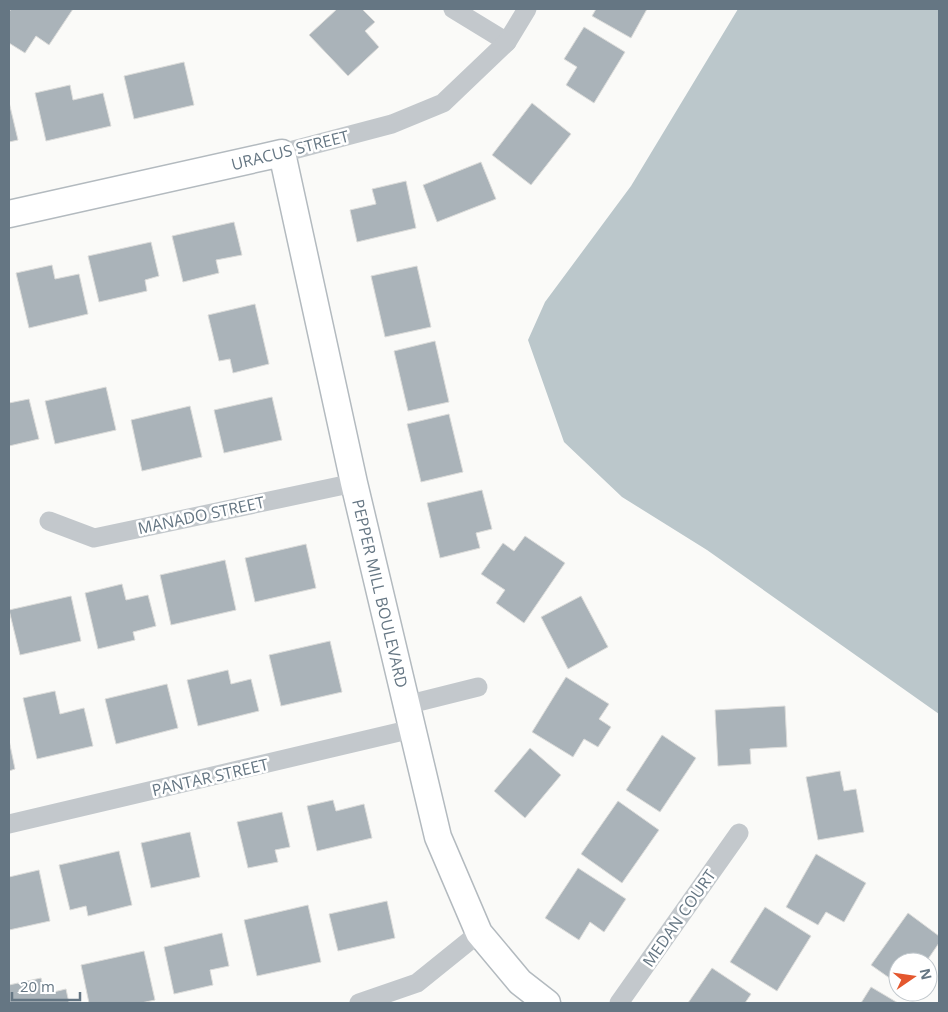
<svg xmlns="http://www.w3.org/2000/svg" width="948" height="1012" font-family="'Open Sans',sans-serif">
<rect width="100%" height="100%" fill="#fafaf8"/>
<!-- water -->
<path fill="#bbc7cb" d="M 738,9 L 939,9 L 939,714 L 707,550 L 622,497 L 564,442 L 528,340 L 545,302 L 631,186 Z"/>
<!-- building -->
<g fill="#aab3b9" stroke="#dcdcda">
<path d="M 11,9 L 73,9 L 49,45 L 36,36 L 25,53 L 9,43 L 9,12 Z"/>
<path d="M 337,9 L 362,9 L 375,22 L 365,31 L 379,47 L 348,76 L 309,35 Z"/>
<path d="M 596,9 L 647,9 L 631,38 L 592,16 Z"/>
<path d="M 584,27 L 625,52 L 594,103 L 566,85 L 577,67 L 564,59 Z"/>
<path d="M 184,62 L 194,105 L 134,119 L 124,76 Z"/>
<path d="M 70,85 L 73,100 L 103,93 L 111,126 L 46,141 L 35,93 Z"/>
<path d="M 9,102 L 18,140 L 9,142 Z"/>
<path d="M 532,103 L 571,134 L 531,185 L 492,155 Z"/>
<path d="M 481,162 L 496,199 L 437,222 L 423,185 Z"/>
<path d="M 406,181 L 416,228 L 357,242 L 350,210 L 376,204 L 372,189 Z"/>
<path d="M 234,222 L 242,255 L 216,260 L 219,273 L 183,282 L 172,236 Z"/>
<path d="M 151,242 L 159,276 L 145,280 L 147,291 L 99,302 L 88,256 Z"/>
<path d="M 52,265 L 55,279 L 79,274 L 88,314 L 29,328 L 16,273 Z"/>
<path d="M 417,266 L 431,327 L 385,337 L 371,276 Z"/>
<path d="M 255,304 L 269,364 L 233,373 L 230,359 L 219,361 L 208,315 Z"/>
<path d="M 435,341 L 449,402 L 408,411 L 394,351 Z"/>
<path d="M 106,387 L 116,430 L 55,444 L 45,401 Z"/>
<path d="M 272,397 L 282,440 L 224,453 L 214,410 Z"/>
<path d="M 29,399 L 39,439 L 9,446 L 9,403 Z"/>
<path d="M 190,406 L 202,457 L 142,471 L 131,420 Z"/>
<path d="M 449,414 L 463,472 L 421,482 L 407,424 Z"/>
<path d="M 482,490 L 492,529 L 476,533 L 480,548 L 440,558 L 427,503 Z"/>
<path d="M 525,536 L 565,563 L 524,623 L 496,603 L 505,590 L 481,574 L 503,543 L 514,551 Z"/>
<path d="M 306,544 L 316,588 L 255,602 L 245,558 Z"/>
<path d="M 225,560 L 236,610 L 171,625 L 160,575 Z"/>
<path d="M 122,584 L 126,600 L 148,595 L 156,626 L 133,632 L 135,640 L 98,649 L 85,593 Z"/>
<path d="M 71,596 L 81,641 L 20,655 L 9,610 Z"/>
<path d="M 581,596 L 608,647 L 568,669 L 541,617 Z"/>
<path d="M 330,641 L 342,692 L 281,706 L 269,655 Z"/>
<path d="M 228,670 L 231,684 L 251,679 L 259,711 L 198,726 L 187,680 Z"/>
<path d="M 566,677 L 609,704 L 599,719 L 611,727 L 598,747 L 584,739 L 573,757 L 532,732 Z"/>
<path d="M 167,684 L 178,728 L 116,744 L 105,699 Z"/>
<path d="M 55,691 L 60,714 L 84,708 L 93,746 L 37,759 L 23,698 Z"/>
<path d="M 785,706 L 787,747 L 750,749 L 751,764 L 718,766 L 715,710 Z"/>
<path d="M 662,735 L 696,758 L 660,812 L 626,790 Z"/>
<path d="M 9,740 L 15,769 L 9,771 Z"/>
<path d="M 530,748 L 561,775 L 525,818 L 494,791 Z"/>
<path d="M 840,771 L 844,791 L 856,789 L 864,832 L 818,840 L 806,777 Z"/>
<path d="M 333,800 L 336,811 L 364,804 L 372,838 L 317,851 L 307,806 Z"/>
<path d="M 618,801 L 659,830 L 622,883 L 581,854 Z"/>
<path d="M 282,812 L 290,847 L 275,850 L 278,862 L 248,868 L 237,822 Z"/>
<path d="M 190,832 L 200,877 L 151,888 L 141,843 Z"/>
<path d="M 119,851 L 132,905 L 88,916 L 86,906 L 70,910 L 59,865 Z"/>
<path d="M 816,854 L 866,883 L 844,922 L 826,912 L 818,925 L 786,907 Z"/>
<path d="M 578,868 L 626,899 L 604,932 L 590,922 L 579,940 L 545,918 Z"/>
<path d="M 39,870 L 50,921 L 9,930 L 9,877 Z"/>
<path d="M 387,901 L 395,938 L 338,951 L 329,914 Z"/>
<path d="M 308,905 L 321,962 L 257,976 L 244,920 Z"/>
<path d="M 765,907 L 811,936 L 777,991 L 730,962 Z"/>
<path d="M 908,913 L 939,936 L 939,943 L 926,962 L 898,962 L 898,984 L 871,965 Z"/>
<path d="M 222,933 L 229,966 L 210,970 L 213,985 L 174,994 L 164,947 Z"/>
<path d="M 144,951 L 155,1000 L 141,1003 L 89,1003 L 81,965 Z"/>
<path d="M 712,968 L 751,994 L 745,1003 L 688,1003 Z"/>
<path d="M 41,978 L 45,994 L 66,989 L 69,1003 L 9,1003 L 9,985 Z"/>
<path d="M 871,987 L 898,1003 L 861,1003 Z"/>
</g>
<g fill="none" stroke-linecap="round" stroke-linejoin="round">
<defs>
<g id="secondary">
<path id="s1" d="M 9,214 L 282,153 L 354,483 L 438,837 L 479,933 L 520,982 L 547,1003"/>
</g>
</defs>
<!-- secondary casing -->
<use href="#secondary" stroke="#b3babf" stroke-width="29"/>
<!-- street -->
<g stroke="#c3c8cc" stroke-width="19">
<path d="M 453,9 L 507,42"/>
<path d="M 282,153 L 392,124 L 443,103 L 507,42 L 527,9"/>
<path d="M 49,521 L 94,538 L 354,483"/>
<path d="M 406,705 L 478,687"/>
<path d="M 9,824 L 412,729"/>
<path d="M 359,1003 L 417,983 L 479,933"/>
<path d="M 619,1003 L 739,833"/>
</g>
<!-- secondary -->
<use href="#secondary" stroke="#fff" stroke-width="26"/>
</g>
<g text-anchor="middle" stroke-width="5" stroke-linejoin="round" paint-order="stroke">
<!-- street labels -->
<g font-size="16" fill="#657683" stroke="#fff">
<text transform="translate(290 150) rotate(-14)" y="6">URACUS STREET</text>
<text transform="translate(201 515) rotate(-12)" y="6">MANADO STREET</text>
<text dy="6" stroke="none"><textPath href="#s1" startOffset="731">PEPPER MILL BOULEVARD</textPath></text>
<text transform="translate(210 777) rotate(-13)" y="6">PANTAR STREET</text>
<text transform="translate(679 918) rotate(-55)" y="6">MEDAN COURT</text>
</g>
</g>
<!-- border -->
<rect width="948" height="1012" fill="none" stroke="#657683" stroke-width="20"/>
<!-- north arrow -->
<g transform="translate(913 977) rotate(77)"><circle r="24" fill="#ffffff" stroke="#c1c8cd"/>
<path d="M0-4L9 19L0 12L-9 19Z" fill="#e4572e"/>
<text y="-8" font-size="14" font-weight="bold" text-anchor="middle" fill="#657683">N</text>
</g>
<!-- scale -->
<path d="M12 992v8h68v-8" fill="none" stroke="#657683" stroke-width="2.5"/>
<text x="20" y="992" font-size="15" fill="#657683" stroke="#ffffff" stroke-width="4" paint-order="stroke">20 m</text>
</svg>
